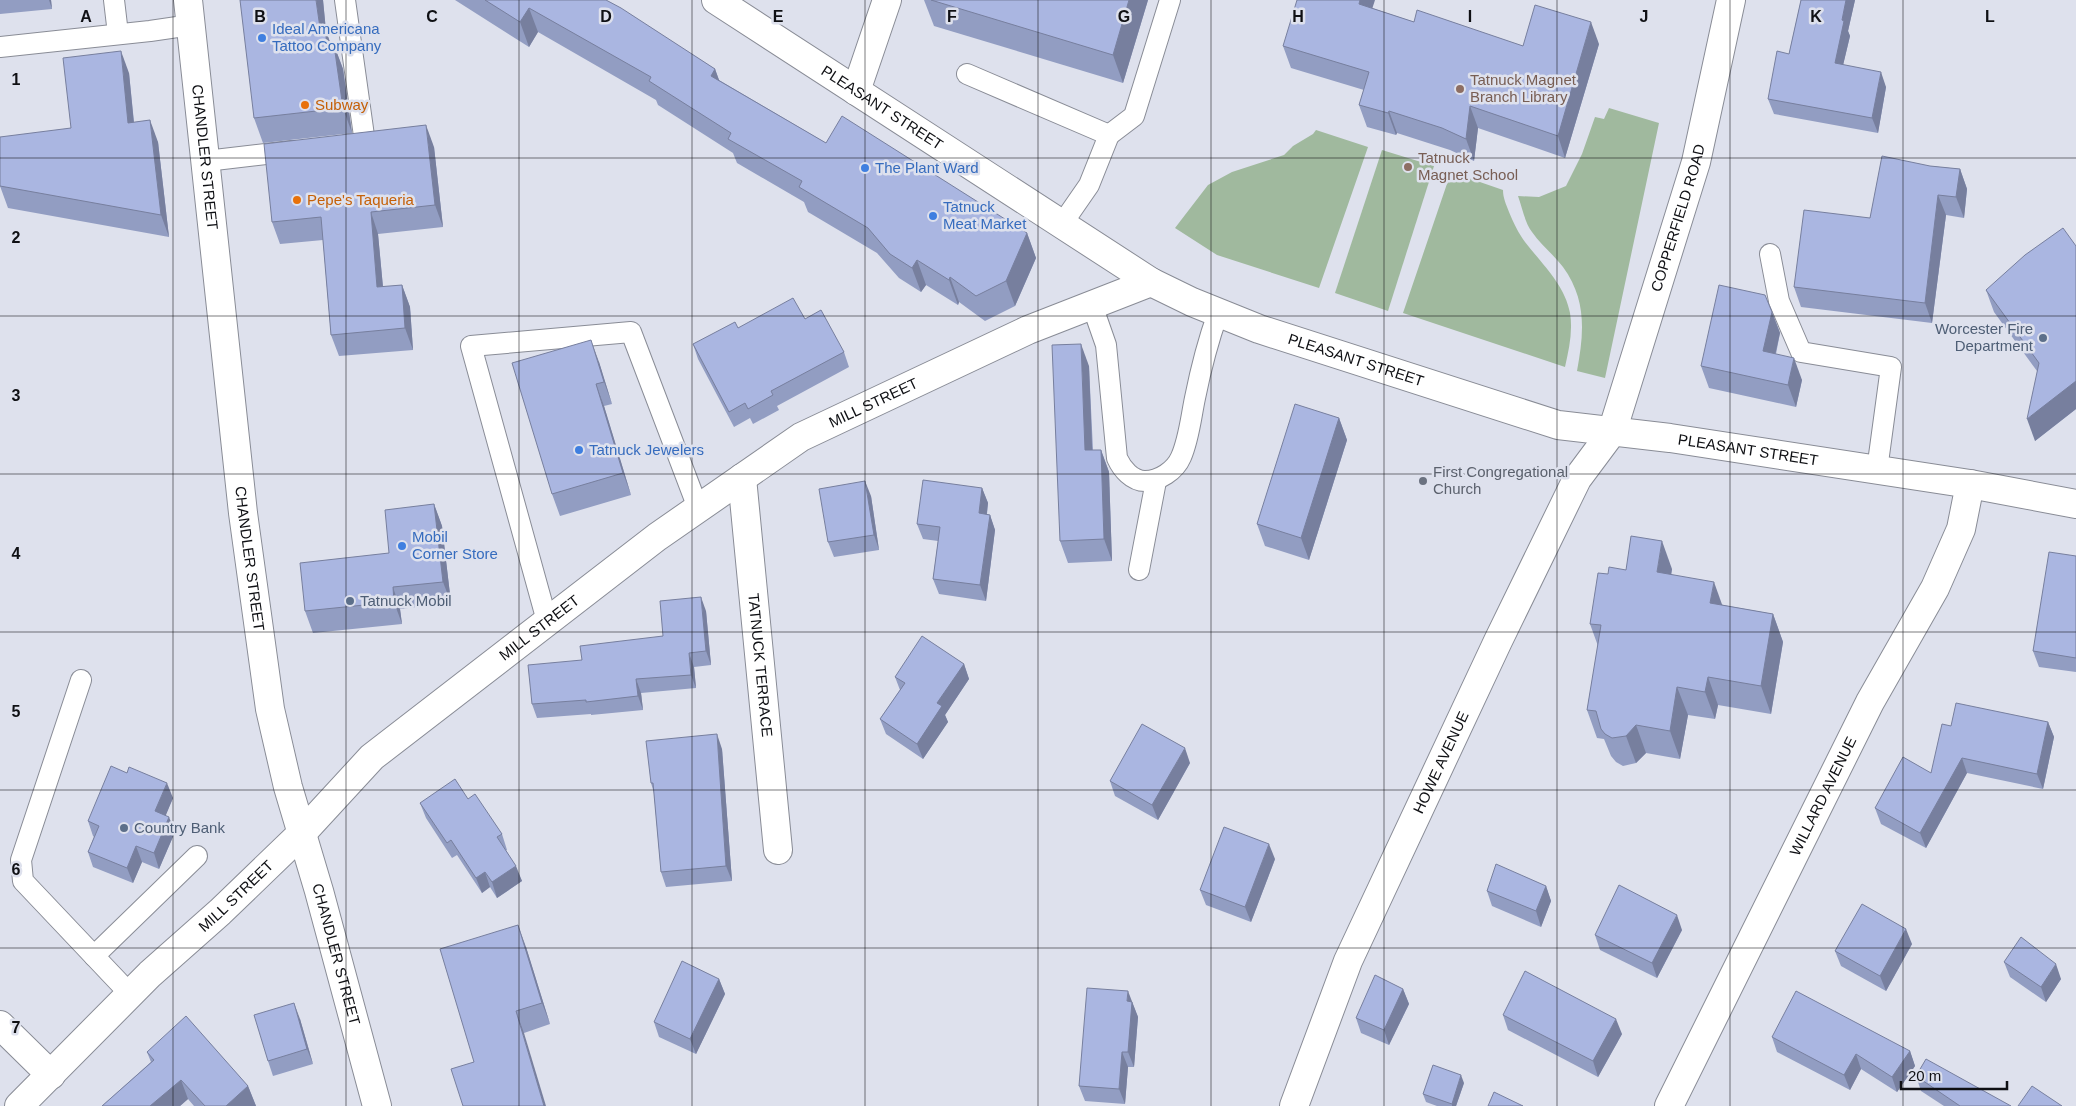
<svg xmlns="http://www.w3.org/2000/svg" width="2076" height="1106" font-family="Helvetica,sans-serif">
<rect width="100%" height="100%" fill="#dee1ed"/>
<!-- green -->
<g fill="#a0b99e">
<path d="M 1609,108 L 1659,123 L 1605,378 L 1577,371 C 1584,333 1587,300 1563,267 C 1554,255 1541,245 1532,232 C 1525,223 1522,207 1518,196 L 1539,197 L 1566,186 L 1582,154 L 1595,117 L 1604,119 Z"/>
<path d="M 1316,130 L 1368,147 L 1319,288 L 1217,255 L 1175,228 L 1208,185 L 1232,172 L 1284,155 L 1293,146 L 1313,134 Z"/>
<path d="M 1382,150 L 1434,166 L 1388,311 L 1335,293 Z"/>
<path d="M 1451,172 L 1503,190 C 1503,198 1506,204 1509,212 C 1513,222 1519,234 1525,242 C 1542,264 1565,285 1570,313 C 1573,331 1569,349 1565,367 L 1403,313 Z"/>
</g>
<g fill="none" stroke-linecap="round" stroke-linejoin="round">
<defs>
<g id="lane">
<path d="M 114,0 L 118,34"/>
<path d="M 345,0 L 365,143 L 348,144"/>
<path d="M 0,47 L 150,31 L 191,25"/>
<path d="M 967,74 L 1109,135 L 1089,185 L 1062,224"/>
<path d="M 1109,135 L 1134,116 L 1170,0"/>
<path d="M 206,161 L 292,151"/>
<path d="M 1770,254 L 1779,301 L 1801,352 L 1891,367 L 1877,470"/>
<path d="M 1092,305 L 1106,345 L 1117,458 C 1122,469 1132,481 1145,481 C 1159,481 1175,471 1181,457 C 1189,439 1191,417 1195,398 C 1201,368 1208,341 1218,313"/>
<path d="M 1139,570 L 1156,481"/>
<path d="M 547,621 L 471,346 L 631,332 L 698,508"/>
<path d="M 81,680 L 21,860 L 23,881 L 130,994"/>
<path d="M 94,956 L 197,856"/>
</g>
<g id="street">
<path d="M 856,91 L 887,0"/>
<path id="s1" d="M 742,478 L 778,850"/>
<path d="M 0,1025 L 51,1075"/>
<path id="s2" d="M 1294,1106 L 1348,961 L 1498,641 L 1577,479 L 1612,432 L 1696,162 L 1731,0"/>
<path id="s3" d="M 1669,1106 L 1870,702 L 1935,588 L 1961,529 L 1970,484"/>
</g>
<g id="secondary">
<path id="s4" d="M 716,0 L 1151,282 L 1192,302 L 1259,329 L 1558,425 L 1670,438 L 1970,484 L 2076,504"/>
<path id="s5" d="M 19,1106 L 150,974 L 220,912 L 302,833 L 372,757 L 657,537 L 801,437 L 1028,330 L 1151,282"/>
</g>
<g id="primary">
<path id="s6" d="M 188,0 L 243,513 L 270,709 L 288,787 L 319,891 L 377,1106"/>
</g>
</defs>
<!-- lane casing -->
<use href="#lane" stroke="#898c96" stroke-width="22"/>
<!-- street casing -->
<use href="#street" stroke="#898c96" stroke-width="30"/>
<!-- secondary casing -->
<use href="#secondary" stroke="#898c96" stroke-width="30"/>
<!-- primary casing -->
<use href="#primary" stroke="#898c96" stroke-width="30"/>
<!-- lane -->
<use href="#lane" stroke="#fff" stroke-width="20"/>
<!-- street -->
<use href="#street" stroke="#fff" stroke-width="28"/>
<!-- secondary -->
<use href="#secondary" stroke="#fff" stroke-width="28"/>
<!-- primary -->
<use href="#primary" stroke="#fff" stroke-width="28"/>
</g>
<!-- wall -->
<g fill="#929dc2">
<path d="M 0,0 L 51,0 L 52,9 L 0,14 Z"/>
<path d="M 323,0 L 326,31 L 331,45 L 334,45 L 343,69 L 352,133 L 263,143 L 254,118 Z"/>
<path d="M 455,0 L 606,0 L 715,69 L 719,80 L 826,143 L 1027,233 L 1036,258 L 1015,306 L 985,321 L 959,302 L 958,305 L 926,285 L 921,292 L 899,278 L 877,253 L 808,212 L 804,202 L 737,163 L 733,153 L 658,105 L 656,100 L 538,32 L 529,47 Z"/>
<path d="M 924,0 L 1148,0 L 1123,83 L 934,26 Z"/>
<path d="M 1801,0 L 1855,0 L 1848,31 L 1850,36 L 1843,65 L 1886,87 L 1878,133 L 1774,114 L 1768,99 L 1789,54 Z"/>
<path d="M 1372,8 L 1414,22 L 1523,46 L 1599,44 L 1565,158 L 1478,128 L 1474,161 L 1450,150 L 1397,133 L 1396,135 L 1367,127 L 1359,105 L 1364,90 L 1291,68 L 1283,46 Z"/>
<path d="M 129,73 L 134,122 L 158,142 L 169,237 L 8,208 L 0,186 L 71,128 Z"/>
<path d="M 434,147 L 443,227 L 378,234 L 383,287 L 402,285 L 410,307 L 413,350 L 339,356 L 331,335 L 323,240 L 280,244 L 272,222 Z"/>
<path d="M 1930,166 L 1960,169 L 1967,189 L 1964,218 L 1946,215 L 1932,323 L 1801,307 L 1794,287 L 1870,218 Z"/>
<path d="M 2076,246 L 2076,409 L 2035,441 L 2037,371 L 1994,312 L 1986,290 Z"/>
<path d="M 1772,312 L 1780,333 L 1776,354 L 1802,380 L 1796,407 L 1709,388 L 1701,366 Z"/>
<path d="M 805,319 L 844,352 L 849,367 L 777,406 L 779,410 L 753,424 L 750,418 L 734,427 L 698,359 L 693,344 L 738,328 Z"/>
<path d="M 599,362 L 612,404 L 604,406 L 631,495 L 560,516 L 552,494 Z"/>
<path d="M 1089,366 L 1093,450 L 1101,450 L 1109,472 L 1112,561 L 1068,563 L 1060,541 Z"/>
<path d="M 1339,418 L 1347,440 L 1309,560 L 1265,546 L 1257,524 Z"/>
<path d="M 982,488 L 988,503 L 987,514 L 990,515 L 995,530 L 986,601 L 939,594 L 933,579 L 938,541 L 923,539 L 917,524 Z"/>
<path d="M 871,496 L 879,550 L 834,557 L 828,542 Z"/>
<path d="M 434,504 L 442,526 L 451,603 L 400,609 L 402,624 L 313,633 L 305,611 L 389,553 Z"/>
<path d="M 2076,556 L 2076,672 L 2039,667 L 2033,651 Z"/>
<path d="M 1672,569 L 1671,575 L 1723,605 L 1773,614 L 1783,642 L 1771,714 L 1718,705 L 1715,719 L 1688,715 L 1680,759 L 1646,753 L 1636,763 L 1623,766 L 1616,762 L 1611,756 L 1604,739 L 1597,738 L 1587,710 L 1598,646 L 1590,624 L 1608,574 L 1626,570 Z"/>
<path d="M 706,611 L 711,665 L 694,667 L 696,688 L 641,693 L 643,710 L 591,715 L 591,714 L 537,718 L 532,704 L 582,660 L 663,636 Z"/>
<path d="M 964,664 L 969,679 L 945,715 L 948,722 L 923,759 L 886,734 L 880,719 L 900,690 L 895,677 Z"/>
<path d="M 2048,722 L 2054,737 L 2043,789 L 1967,773 L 1926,848 L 1881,824 L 1875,808 L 1931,773 L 1951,726 Z"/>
<path d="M 722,749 L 732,881 L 666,887 L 661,872 L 654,793 L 651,783 Z"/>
<path d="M 1190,763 L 1158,820 L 1115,796 L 1110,781 Z"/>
<path d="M 173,798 L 165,816 L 175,832 L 159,869 L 142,862 L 133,883 L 93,867 L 88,852 L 94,837 L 93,836 L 88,821 Z"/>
<path d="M 468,799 L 502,834 L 507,850 L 506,850 L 522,881 L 497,898 L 490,887 L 482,893 L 457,855 L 452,858 L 426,818 L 420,803 Z"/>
<path d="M 1275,859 L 1251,922 L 1206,905 L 1200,890 Z"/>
<path d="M 1546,886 L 1551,901 L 1541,927 L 1492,906 L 1487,891 Z"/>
<path d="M 1682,930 L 1657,978 L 1600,950 L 1595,935 Z"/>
<path d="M 1912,944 L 1886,991 L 1841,966 L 1835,951 Z"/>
<path d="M 526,947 L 550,1024 L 524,1033 L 474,1062 Z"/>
<path d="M 2004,962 L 2061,979 L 2046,1002 L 2010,977 Z"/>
<path d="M 719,979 L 725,994 L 696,1054 L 659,1037 L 654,1022 Z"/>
<path d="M 1403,989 L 1409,1004 L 1389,1045 L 1361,1033 L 1356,1018 Z"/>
<path d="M 1132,1002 L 1138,1017 L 1134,1067 L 1128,1067 L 1125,1104 L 1085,1101 L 1079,1086 Z"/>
<path d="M 1503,1015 L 1622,1034 L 1598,1077 L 1508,1030 Z"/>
<path d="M 300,1019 L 313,1064 L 273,1076 L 268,1061 Z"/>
<path d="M 1772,1037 L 1910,1051 L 1915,1066 L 1897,1092 L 1861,1069 L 1850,1090 L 1777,1052 Z"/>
<path d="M 147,1052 L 248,1086 L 256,1106 L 194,1106 L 188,1099 L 180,1106 L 102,1106 L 151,1062 Z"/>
<path d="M 1916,1076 L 2011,1106 L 1944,1106 L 1921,1091 Z"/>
<path d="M 1464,1083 L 1456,1106 L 1437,1106 L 1426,1102 L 1423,1094 Z"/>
</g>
<!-- shaded-wall -->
<g fill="#777f9e">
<path d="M 49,0 L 51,0 L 52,9 Z"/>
<path d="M 316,0 L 323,0 L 326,31 L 334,53 L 336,70 L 320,28 Z"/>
<path d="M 1129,0 L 1148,0 L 1123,83 L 1113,55 Z"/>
<path d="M 1360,0 L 1375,0 L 1367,25 L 1359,4 Z"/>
<path d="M 1846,0 L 1855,0 L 1848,31 L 1850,36 L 1840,78 L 1835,63 L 1842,20 Z"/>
<path d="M 529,8 L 538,32 L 529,47 L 520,22 Z"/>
<path d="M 1591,22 L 1599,44 L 1565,158 L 1558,136 Z"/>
<path d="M 334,45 L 343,69 L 352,133 L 343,108 Z"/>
<path d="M 121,51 L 129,73 L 136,145 L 128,123 Z"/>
<path d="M 715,69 L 724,94 L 711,76 Z"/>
<path d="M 1881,72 L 1886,87 L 1878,133 L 1872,118 Z"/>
<path d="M 1470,106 L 1478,128 L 1474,161 L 1466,139 Z"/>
<path d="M 1389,111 L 1397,133 L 1396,135 L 1388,113 Z"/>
<path d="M 150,120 L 158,142 L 169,237 L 161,215 Z"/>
<path d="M 426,125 L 434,147 L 443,227 L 435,205 Z"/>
<path d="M 1960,169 L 1967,189 L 1964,218 L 1956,197 Z"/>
<path d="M 1938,195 L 1946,215 L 1932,323 L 1925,303 Z"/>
<path d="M 371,212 L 378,234 L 385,309 L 377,287 Z"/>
<path d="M 1027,233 L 1036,258 L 1015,306 L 1006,281 Z"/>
<path d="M 917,260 L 926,285 L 921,292 L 912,268 Z"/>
<path d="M 950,277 L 959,302 L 958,305 L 949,280 Z"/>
<path d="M 402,285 L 410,307 L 413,350 L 405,328 Z"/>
<path d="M 1772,312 L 1780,333 L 1771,373 L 1763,351 Z"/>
<path d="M 591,340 L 599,362 L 612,404 L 604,382 Z"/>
<path d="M 1081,344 L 1089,366 L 1093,472 L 1085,450 Z"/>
<path d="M 1794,358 L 1802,380 L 1796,407 L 1788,385 Z"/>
<path d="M 2076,381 L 2076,409 L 2035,441 L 2027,419 Z"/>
<path d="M 596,384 L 604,406 L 631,495 L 623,473 Z"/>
<path d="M 1339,418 L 1347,440 L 1309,560 L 1301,538 Z"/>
<path d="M 1101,450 L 1109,472 L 1112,561 L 1104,539 Z"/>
<path d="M 865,481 L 871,496 L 879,550 L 874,535 Z"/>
<path d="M 982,488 L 988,503 L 985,528 L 979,513 Z"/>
<path d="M 434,504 L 442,526 L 451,603 L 443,582 Z"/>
<path d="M 990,515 L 995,530 L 986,601 L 980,585 Z"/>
<path d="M 1662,541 L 1672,569 L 1667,600 L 1657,572 Z"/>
<path d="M 1714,582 L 1724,610 L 1710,603 Z"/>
<path d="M 393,587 L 400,609 L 402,624 L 394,602 Z"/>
<path d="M 701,597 L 706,611 L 711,665 L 706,651 Z"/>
<path d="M 1773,614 L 1783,642 L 1771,714 L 1761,686 Z"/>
<path d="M 689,653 L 694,667 L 696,688 L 691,675 Z"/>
<path d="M 964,664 L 969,679 L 945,715 L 948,722 L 923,759 L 917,744 L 937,703 Z"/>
<path d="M 1708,677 L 1718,705 L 1715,719 L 1705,692 Z"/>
<path d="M 636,679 L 641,693 L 643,710 L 638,696 Z"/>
<path d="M 1677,687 L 1688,715 L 1680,759 L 1670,731 Z"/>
<path d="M 2048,722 L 2054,737 L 2043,789 L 2037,774 Z"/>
<path d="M 1636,725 L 1646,753 L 1636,763 L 1626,736 Z"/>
<path d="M 717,734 L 722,749 L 732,881 L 726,866 Z"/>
<path d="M 1185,748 L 1190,763 L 1158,820 L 1152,805 Z"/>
<path d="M 1962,758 L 1967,773 L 1926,848 L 1920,833 Z"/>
<path d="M 167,783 L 173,798 L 161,827 L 155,811 Z"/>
<path d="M 169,817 L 175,832 L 159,869 L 154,853 Z"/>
<path d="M 1269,844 L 1275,859 L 1251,922 L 1245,907 Z"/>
<path d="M 136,846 L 142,862 L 133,883 L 127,868 Z"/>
<path d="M 516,866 L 522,881 L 497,898 L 492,882 Z"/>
<path d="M 485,872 L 490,887 L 482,893 L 476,878 Z"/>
<path d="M 1546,886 L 1551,901 L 1541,927 L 1536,911 Z"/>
<path d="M 1677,915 L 1682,930 L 1657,978 L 1652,963 Z"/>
<path d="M 518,925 L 526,947 L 550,1024 L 542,1003 Z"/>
<path d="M 1906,929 L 1912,944 L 1886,991 L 1880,976 Z"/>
<path d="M 2056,964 L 2061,979 L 2046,1002 L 2041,987 Z"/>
<path d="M 719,979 L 725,994 L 696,1054 L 690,1039 Z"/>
<path d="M 1403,989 L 1409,1004 L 1389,1045 L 1384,1030 Z"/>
<path d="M 1128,991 L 1138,1017 L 1134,1067 L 1128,1052 L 1127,1001 Z"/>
<path d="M 294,1003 L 300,1019 L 313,1064 L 307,1049 Z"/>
<path d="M 516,1011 L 524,1033 L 546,1106 L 544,1106 Z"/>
<path d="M 1616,1019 L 1622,1034 L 1598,1077 L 1593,1061 Z"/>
<path d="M 1910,1051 L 1915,1066 L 1897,1092 L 1892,1077 Z"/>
<path d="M 1122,1052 L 1128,1067 L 1125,1104 L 1119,1089 Z"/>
<path d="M 1856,1054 L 1861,1069 L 1850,1090 L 1844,1075 Z"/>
<path d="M 1461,1075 L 1464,1083 L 1456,1106 L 1452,1106 L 1452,1104 Z"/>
<path d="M 181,1080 L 188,1099 L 180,1106 L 150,1106 Z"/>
<path d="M 248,1086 L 256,1106 L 226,1106 Z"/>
</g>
<!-- building -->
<g fill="#aab6e1" stroke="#777f9e">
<path d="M 240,0 L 316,0 L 320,28 L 325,28 L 327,45 L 334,45 L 343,108 L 254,118 Z"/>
<path d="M 485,0 L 606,0 L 621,8 L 715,69 L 711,76 L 826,143 L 842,116 L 1027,233 L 1006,281 L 976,296 L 950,277 L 949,280 L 917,260 L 912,268 L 890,254 L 868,228 L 799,187 L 802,181 L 728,139 L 731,133 L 649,81 L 651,77 L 529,8 L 520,22 Z"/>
<path d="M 931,0 L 1129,0 L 1113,55 Z"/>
<path d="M 1297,0 L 1360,0 L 1359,4 L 1414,22 L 1417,10 L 1523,46 L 1535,5 L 1591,22 L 1558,136 L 1470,106 L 1466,139 L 1442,128 L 1389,111 L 1388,113 L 1359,105 L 1369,72 L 1283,46 Z"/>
<path d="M 1801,0 L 1846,0 L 1842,20 L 1844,21 L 1835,63 L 1881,72 L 1872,118 L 1768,99 L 1777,51 L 1789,54 Z"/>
<path d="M 121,51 L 128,123 L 150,120 L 161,215 L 0,186 L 0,137 L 71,128 L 63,58 Z"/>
<path d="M 426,125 L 435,205 L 371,212 L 377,287 L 402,285 L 405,328 L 331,335 L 321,217 L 272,222 L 264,144 Z"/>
<path d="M 1882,156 L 1930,166 L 1960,169 L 1956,197 L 1938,195 L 1925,303 L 1794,287 L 1804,210 L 1870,218 Z"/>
<path d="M 2063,228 L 2076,246 L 2076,381 L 2027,419 L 2039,363 L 1986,290 L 2025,255 Z"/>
<path d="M 1719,285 L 1765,295 L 1772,312 L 1763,351 L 1794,358 L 1788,385 L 1701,366 Z"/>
<path d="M 793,298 L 805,319 L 821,310 L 844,352 L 771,391 L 773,395 L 748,409 L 745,403 L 729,412 L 693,344 L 735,322 L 738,328 Z"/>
<path d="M 591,340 L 604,382 L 596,384 L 623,473 L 552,494 L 512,363 Z"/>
<path d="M 1081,344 L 1085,450 L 1101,450 L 1104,539 L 1060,541 L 1052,345 Z"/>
<path d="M 1295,404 L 1339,418 L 1301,538 L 1257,524 Z"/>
<path d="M 923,480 L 982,488 L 979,513 L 990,515 L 980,585 L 933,579 L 940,527 L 917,524 Z"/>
<path d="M 865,481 L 874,535 L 828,542 L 819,489 Z"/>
<path d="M 434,504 L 443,582 L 393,587 L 394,602 L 305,611 L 300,563 L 389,553 L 385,510 Z"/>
<path d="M 1631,536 L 1662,541 L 1657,572 L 1714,582 L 1710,603 L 1773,614 L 1761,686 L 1708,677 L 1705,692 L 1677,687 L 1670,731 L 1636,725 L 1626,736 L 1612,738 L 1605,734 L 1601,729 L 1596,711 L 1587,710 L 1601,625 L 1590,624 L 1598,573 L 1608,574 L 1609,567 L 1626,570 Z"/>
<path d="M 2049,552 L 2076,556 L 2076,658 L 2033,651 Z"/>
<path d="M 701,597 L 706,651 L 689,653 L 691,675 L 636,679 L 638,696 L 586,702 L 586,700 L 532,704 L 528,665 L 582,660 L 580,646 L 663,636 L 660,601 Z"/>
<path d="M 922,636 L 964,664 L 937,703 L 942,706 L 917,744 L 880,719 L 905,683 L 895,677 Z"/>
<path d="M 1956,703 L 2048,722 L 2037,774 L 1962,758 L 1920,833 L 1875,808 L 1903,757 L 1931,773 L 1942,724 L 1951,726 Z"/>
<path d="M 1142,724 L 1185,748 L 1152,805 L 1110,781 Z"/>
<path d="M 717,734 L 726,866 L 661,872 L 653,783 L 651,783 L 646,741 Z"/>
<path d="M 111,766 L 127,773 L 129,767 L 167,783 L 155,811 L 169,817 L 154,853 L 136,846 L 127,868 L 88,852 L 99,826 L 88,821 Z"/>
<path d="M 455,779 L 468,799 L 475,794 L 502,834 L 497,837 L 516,866 L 492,882 L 485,872 L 476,878 L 451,840 L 447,843 L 420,803 Z"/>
<path d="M 1224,827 L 1269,844 L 1245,907 L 1200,890 Z"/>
<path d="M 1496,864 L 1546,886 L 1536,911 L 1487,891 Z"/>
<path d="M 1619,885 L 1677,915 L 1652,963 L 1595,935 Z"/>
<path d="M 1862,904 L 1906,929 L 1880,976 L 1835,951 Z"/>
<path d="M 518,925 L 542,1003 L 516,1011 L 544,1106 L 463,1106 L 451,1069 L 474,1062 L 440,949 Z"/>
<path d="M 2021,937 L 2056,964 L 2041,987 L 2004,962 Z"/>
<path d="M 682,961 L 719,979 L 690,1039 L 654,1022 Z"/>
<path d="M 1525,971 L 1616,1019 L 1593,1061 L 1503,1015 Z"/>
<path d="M 1375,975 L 1403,989 L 1384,1030 L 1356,1018 Z"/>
<path d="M 1087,988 L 1128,991 L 1127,1001 L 1132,1002 L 1128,1052 L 1122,1052 L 1119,1089 L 1079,1086 Z"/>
<path d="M 1796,991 L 1910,1051 L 1892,1077 L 1856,1054 L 1844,1075 L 1772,1037 Z"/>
<path d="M 294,1003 L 307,1049 L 268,1061 L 254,1015 Z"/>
<path d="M 186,1016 L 248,1086 L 226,1106 L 205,1106 L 181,1080 L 150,1106 L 102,1106 L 154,1060 L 147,1052 Z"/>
<path d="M 1926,1059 L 2011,1106 L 1960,1106 L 1916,1076 Z"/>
<path d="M 1433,1065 L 1461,1075 L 1452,1104 L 1423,1094 Z"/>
<path d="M 2032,1086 L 2062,1106 L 2018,1106 Z"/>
<path d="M 1494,1092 L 1523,1106 L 1488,1106 Z"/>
</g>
<!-- grid -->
<path fill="none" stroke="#0f1014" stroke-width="1" stroke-opacity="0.55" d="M 173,0 L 173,1106M 346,0 L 346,1106M 519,0 L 519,1106M 692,0 L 692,1106M 865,0 L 865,1106M 1038,0 L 1038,1106M 1211,0 L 1211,1106M 1384,0 L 1384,1106M 1557,0 L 1557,1106M 1730,0 L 1730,1106M 1903,0 L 1903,1106M 0,158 L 2076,158M 0,316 L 2076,316M 0,474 L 2076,474M 0,632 L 2076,632M 0,790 L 2076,790M 0,948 L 2076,948"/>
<!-- markers -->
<g fill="#3f7fe0" stroke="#dee1ed" stroke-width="2">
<circle cx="262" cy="38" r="5"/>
<circle cx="865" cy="168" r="5"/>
<circle cx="933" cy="216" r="5"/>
<circle cx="579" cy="450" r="5"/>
<circle cx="402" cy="546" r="5"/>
</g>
<g fill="#8d6e63" stroke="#dee1ed" stroke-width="2">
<circle cx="1460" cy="89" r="5"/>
<circle cx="1408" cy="167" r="5"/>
</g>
<g fill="#e8710a" stroke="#dee1ed" stroke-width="2">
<circle cx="305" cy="105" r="5"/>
<circle cx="297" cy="200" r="5"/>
</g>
<g fill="#5c6f8a" stroke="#dee1ed" stroke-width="2">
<circle cx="2043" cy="338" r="5"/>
<circle cx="350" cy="601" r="5"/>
<circle cx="124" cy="828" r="5"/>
</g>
<circle fill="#6b7280" stroke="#dee1ed" stroke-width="2" cx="1423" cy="481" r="5"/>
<g text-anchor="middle" stroke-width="5" stroke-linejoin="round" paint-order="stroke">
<!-- shop labels -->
<g font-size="15" fill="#366cbe" stroke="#dee1ed" text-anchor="start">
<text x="272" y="34">Ideal Americana<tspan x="272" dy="17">Tattoo Company</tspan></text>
<text x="875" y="173">The Plant Ward</text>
<text x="943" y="212">Tatnuck<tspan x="943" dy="17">Meat Market</tspan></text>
<text x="589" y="455">Tatnuck Jewelers</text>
<text x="412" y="542">Mobil<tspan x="412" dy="17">Corner Store</tspan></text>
</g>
<!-- education labels -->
<g font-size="15" fill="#785e54" stroke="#dee1ed" text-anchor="start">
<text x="1470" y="85">Tatnuck Magnet<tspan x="1470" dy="17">Branch Library</tspan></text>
<text x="1418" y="163">Tatnuck<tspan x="1418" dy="17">Magnet School</tspan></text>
</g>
<!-- food labels -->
<g font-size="15" fill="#c56008" stroke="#dee1ed" text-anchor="start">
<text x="315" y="110">Subway</text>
<text x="307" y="205">Pepe's Taqueria</text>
</g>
<!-- street labels -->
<g font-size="15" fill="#0f1014" stroke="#dee1ed">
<text dy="5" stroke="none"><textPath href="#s4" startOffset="198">PLEASANT STREET</textPath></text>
<text dy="5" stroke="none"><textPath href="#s6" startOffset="158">CHANDLER STREET</textPath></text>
<text dy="5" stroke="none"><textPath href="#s2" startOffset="971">COPPERFIELD ROAD</textPath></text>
<text dy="5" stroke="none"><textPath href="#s4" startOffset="738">PLEASANT STREET</textPath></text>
<text dy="5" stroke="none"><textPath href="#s5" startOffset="1112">MILL STREET</textPath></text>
<text dy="5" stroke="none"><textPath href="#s4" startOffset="1142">PLEASANT STREET</textPath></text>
<text dy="5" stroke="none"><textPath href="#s6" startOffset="562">CHANDLER STREET</textPath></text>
<text dy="5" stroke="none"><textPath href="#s5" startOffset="708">MILL STREET</textPath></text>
<text dy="5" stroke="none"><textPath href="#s1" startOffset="188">TATNUCK TERRACE</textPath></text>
<text dy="5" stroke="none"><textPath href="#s2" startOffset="374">HOWE AVENUE</textPath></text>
<text dy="5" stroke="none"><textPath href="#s3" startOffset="346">WILLARD AVENUE</textPath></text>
<text dy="5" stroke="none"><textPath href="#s5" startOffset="302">MILL STREET</textPath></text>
<text dy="5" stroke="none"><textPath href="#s6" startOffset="968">CHANDLER STREET</textPath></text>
</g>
<!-- service labels -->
<g font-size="15" fill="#4e5e75" stroke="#dee1ed" text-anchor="start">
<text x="2033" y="334" text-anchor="end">Worcester Fire<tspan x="2033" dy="17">Department</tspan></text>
<text x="360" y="606">Tatnuck Mobil</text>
<text x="134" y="833">Country Bank</text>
</g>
<!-- worship labels -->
<g font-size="15" fill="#5b616d" stroke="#dee1ed" text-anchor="start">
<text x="1433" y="477">First Congregational<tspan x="1433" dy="17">Church</tspan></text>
</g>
</g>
<g font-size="16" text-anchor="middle" font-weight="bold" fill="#0f1014" stroke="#dee1ed" stroke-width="5" stroke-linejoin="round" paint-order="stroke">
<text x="86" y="22">A</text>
<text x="260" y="22">B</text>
<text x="432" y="22">C</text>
<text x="606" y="22">D</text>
<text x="778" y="22">E</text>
<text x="952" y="22">F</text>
<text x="1124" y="22">G</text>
<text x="1298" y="22">H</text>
<text x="1470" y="22">I</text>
<text x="1644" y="22">J</text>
<text x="1816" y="22">K</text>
<text x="1990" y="22">L</text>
<text x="16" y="85">1</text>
<text x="16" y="243">2</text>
<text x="16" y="401">3</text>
<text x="16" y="559">4</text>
<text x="16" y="717">5</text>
<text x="16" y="875">6</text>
<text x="16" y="1033">7</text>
</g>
<!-- scale -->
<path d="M1901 1081v8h106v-8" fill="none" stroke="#0f1014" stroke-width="2.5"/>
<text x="1908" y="1081" font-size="15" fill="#0f1014" stroke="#dee1ed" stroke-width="4" paint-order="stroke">20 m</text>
</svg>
